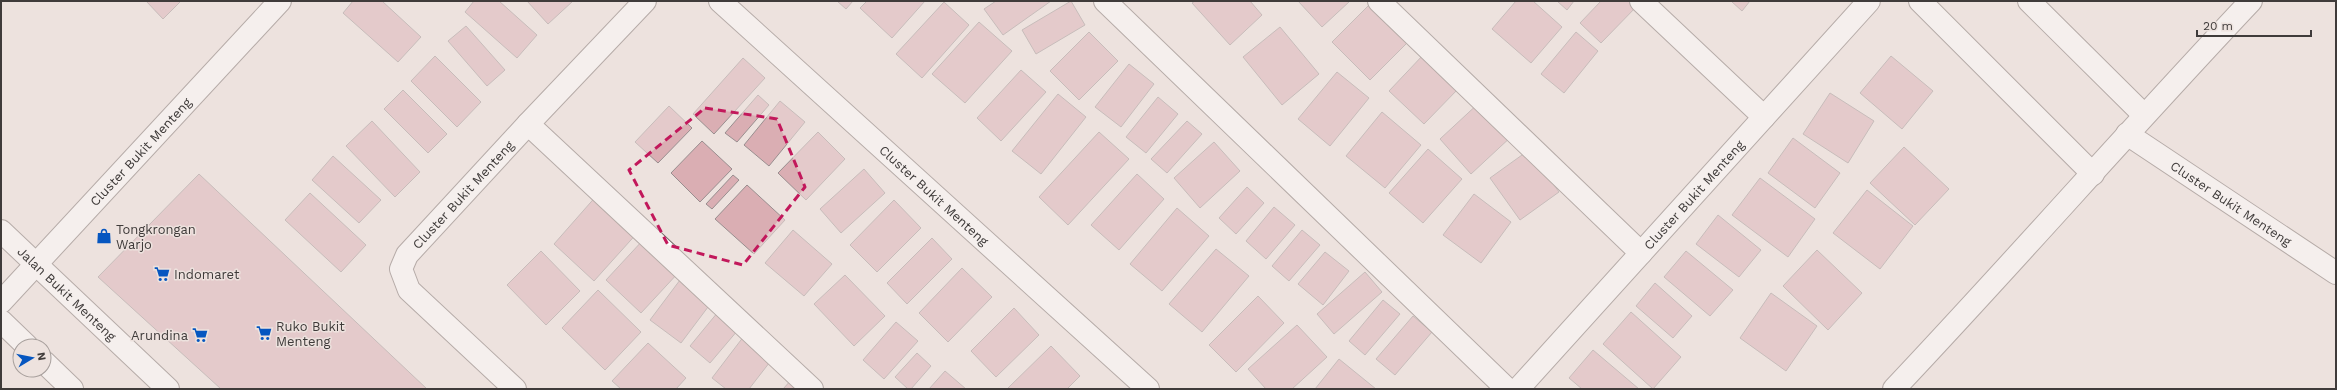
<svg xmlns="http://www.w3.org/2000/svg" width="2337" height="390" font-family="'Work Sans',sans-serif">
<rect width="100%" height="100%" fill="#ede2de"/>
<!-- building -->
<g fill="#daaeb3" stroke="#998e8f">
<path d="M 146,1 L 181,1 L 163,19 Z"/>
<path d="M 353,1 L 382,1 L 421,37 L 398,62 L 343,13 Z"/>
<path d="M 474,1 L 499,1 L 537,35 L 517,58 L 465,12 Z"/>
<path d="M 527,1 L 573,1 L 548,24 Z"/>
<path d="M 837,1 L 853,1 L 846,9 Z"/>
<path d="M 867,1 L 925,1 L 892,38 L 860,8 Z"/>
<path d="M 996,1 L 1051,1 L 1003,35 L 984,9 Z"/>
<path d="M 1071,1 L 1085,25 L 1036,54 L 1022,30 Z"/>
<path d="M 1195,1 L 1250,1 L 1262,15 L 1230,45 L 1192,3 Z"/>
<path d="M 1298,1 L 1350,1 L 1322,27 Z"/>
<path d="M 1516,1 L 1533,1 L 1562,27 L 1531,63 L 1492,29 Z"/>
<path d="M 1557,1 L 1574,1 L 1567,10 Z"/>
<path d="M 1601,1 L 1634,1 L 1638,5 L 1601,43 L 1580,23 Z"/>
<path d="M 1731,1 L 1750,1 L 1742,11 Z"/>
<path d="M 944,2 L 969,25 L 922,78 L 896,54 Z"/>
<path d="M 1372,2 L 1409,41 L 1370,80 L 1332,42 Z"/>
<path d="M 979,22 L 1012,51 L 965,103 L 932,74 Z"/>
<path d="M 466,26 L 505,70 L 487,86 L 448,41 Z"/>
<path d="M 1280,27 L 1319,74 L 1282,105 L 1243,57 Z"/>
<path d="M 1089,32 L 1118,61 L 1079,100 L 1050,71 Z"/>
<path d="M 1576,32 L 1598,51 L 1564,93 L 1541,74 Z"/>
<path d="M 1424,54 L 1459,88 L 1424,124 L 1389,91 Z"/>
<path d="M 435,56 L 481,102 L 457,127 L 411,81 Z"/>
<path d="M 1891,56 L 1933,91 L 1902,129 L 1860,93 Z"/>
<path d="M 743,58 L 765,78 L 714,134 L 693,114 Z"/>
<path d="M 1129,64 L 1154,84 L 1121,127 L 1095,107 Z"/>
<path d="M 1021,70 L 1046,92 L 1001,141 L 977,118 Z"/>
<path d="M 1337,72 L 1369,98 L 1330,146 L 1298,119 Z"/>
<path d="M 403,90 L 447,134 L 428,153 L 384,109 Z"/>
<path d="M 1830,93 L 1874,121 L 1848,163 L 1803,134 Z"/>
<path d="M 1058,94 L 1086,117 L 1041,174 L 1012,151 Z"/>
<path d="M 758,95 L 769,105 L 737,142 L 725,133 Z"/>
<path d="M 1158,97 L 1178,114 L 1146,153 L 1126,137 Z"/>
<path d="M 780,101 L 805,122 L 769,166 L 744,145 Z"/>
<path d="M 1481,101 L 1513,135 L 1471,174 L 1440,139 Z"/>
<path d="M 669,106 L 692,128 L 658,163 L 635,142 Z"/>
<path d="M 1382,112 L 1421,145 L 1385,188 L 1346,156 Z"/>
<path d="M 372,121 L 420,172 L 395,197 L 346,146 Z"/>
<path d="M 1187,121 L 1202,134 L 1167,173 L 1151,159 Z"/>
<path d="M 818,132 L 845,159 L 806,200 L 778,173 Z"/>
<path d="M 1099,132 L 1129,159 L 1068,225 L 1039,197 Z"/>
<path d="M 1793,138 L 1840,173 L 1815,208 L 1768,173 Z"/>
<path d="M 702,141 L 732,169 L 700,202 L 671,173 Z"/>
<path d="M 1214,142 L 1240,171 L 1200,208 L 1174,178 Z"/>
<path d="M 1904,147 L 1949,189 L 1915,225 L 1870,183 Z"/>
<path d="M 1428,149 L 1462,179 L 1423,223 L 1389,193 Z"/>
<path d="M 1529,150 L 1559,192 L 1520,220 L 1490,178 Z"/>
<path d="M 333,156 L 381,200 L 359,223 L 312,180 Z"/>
<path d="M 864,169 L 885,193 L 841,233 L 820,209 Z"/>
<path d="M 199,174 L 427,389 L 221,389 L 98,277 Z"/>
<path d="M 1137,174 L 1164,199 L 1119,250 L 1091,225 Z"/>
<path d="M 733,175 L 739,180 L 712,209 L 706,204 Z"/>
<path d="M 1760,178 L 1815,219 L 1788,257 L 1732,215 Z"/>
<path d="M 747,185 L 785,220 L 754,254 L 715,219 Z"/>
<path d="M 1247,187 L 1264,203 L 1236,234 L 1219,218 Z"/>
<path d="M 1867,190 L 1913,226 L 1880,269 L 1833,233 Z"/>
<path d="M 310,193 L 366,245 L 341,272 L 285,220 Z"/>
<path d="M 598,194 L 639,231 L 594,281 L 554,244 Z"/>
<path d="M 1474,194 L 1511,222 L 1481,263 L 1443,235 Z"/>
<path d="M 894,200 L 921,228 L 877,272 L 850,245 Z"/>
<path d="M 1274,207 L 1295,225 L 1266,259 L 1246,241 Z"/>
<path d="M 1177,208 L 1209,236 L 1162,291 L 1130,264 Z"/>
<path d="M 1718,215 L 1761,250 L 1739,277 L 1696,244 Z"/>
<path d="M 793,230 L 832,264 L 804,296 L 765,263 Z"/>
<path d="M 1302,230 L 1320,245 L 1289,281 L 1272,266 Z"/>
<path d="M 932,238 L 952,259 L 907,304 L 887,283 Z"/>
<path d="M 644,239 L 679,272 L 641,313 L 606,280 Z"/>
<path d="M 1216,249 L 1249,276 L 1202,332 L 1169,304 Z"/>
<path d="M 1817,250 L 1862,293 L 1828,330 L 1783,286 Z"/>
<path d="M 541,251 L 580,291 L 546,325 L 507,285 Z"/>
<path d="M 1686,251 L 1733,290 L 1710,316 L 1664,277 Z"/>
<path d="M 1325,252 L 1349,271 L 1323,305 L 1298,284 Z"/>
<path d="M 962,268 L 992,297 L 948,342 L 919,313 Z"/>
<path d="M 1365,272 L 1382,292 L 1334,334 L 1317,314 Z"/>
<path d="M 845,275 L 885,316 L 854,346 L 814,304 Z"/>
<path d="M 683,276 L 714,299 L 681,343 L 650,320 Z"/>
<path d="M 1655,283 L 1692,316 L 1673,338 L 1636,306 Z"/>
<path d="M 598,290 L 641,332 L 605,370 L 562,328 Z"/>
<path d="M 1771,293 L 1817,326 L 1786,371 L 1740,338 Z"/>
<path d="M 1258,296 L 1284,323 L 1236,372 L 1209,345 Z"/>
<path d="M 1383,300 L 1400,314 L 1365,355 L 1349,341 Z"/>
<path d="M 1014,308 L 1039,335 L 996,377 L 971,351 Z"/>
<path d="M 718,312 L 738,330 L 710,363 L 690,346 Z"/>
<path d="M 1631,312 L 1681,357 L 1653,389 L 1603,344 Z"/>
<path d="M 1413,316 L 1432,332 L 1395,375 L 1376,359 Z"/>
<path d="M 896,322 L 918,341 L 884,379 L 863,360 Z"/>
<path d="M 1297,325 L 1327,357 L 1292,389 L 1266,389 L 1248,369 Z"/>
<path d="M 744,336 L 773,358 L 749,389 L 726,389 L 712,378 Z"/>
<path d="M 648,343 L 686,378 L 676,389 L 621,389 L 612,381 Z"/>
<path d="M 1051,346 L 1080,376 L 1067,389 L 1007,389 Z"/>
<path d="M 1593,350 L 1639,389 L 1582,389 L 1569,378 Z"/>
<path d="M 917,353 L 931,366 L 911,389 L 908,389 L 895,377 Z"/>
<path d="M 1339,359 L 1376,389 L 1315,389 Z"/>
<path d="M 945,371 L 966,389 L 929,389 Z"/>
<path d="M 792,379 L 803,389 L 783,389 Z"/>
</g>
<g fill="none" stroke-linecap="round" stroke-linejoin="round">
<defs>
<g id="minor">
<path id="s1" d="M 720,1 L 1148,389"/>
<path d="M 1105,1 L 1507,389"/>
<path d="M 1379,1 L 1641,253"/>
<path d="M 1641,1 L 1764,117"/>
<path d="M 1920,1 L 2093,174"/>
<path d="M 2029,1 L 2144,115"/>
<path d="M 528,124 L 812,389"/>
<path id="s2" d="M 2127,134 L 2336,273"/>
<path id="s3" d="M 1,302 L 280,1"/>
<path id="s4" d="M 515,389 L 409,290 L 401,269 L 407,255 L 528,124 L 645,1"/>
<path id="s5" d="M 1518,389 L 1869,1"/>
<path d="M 1894,389 C 2015,261 2130,129 2251,1"/>
</g>
<g id="tertiary">
<path id="s6" d="M 1,231 L 168,389"/>
<path d="M 1,321 L 27,346"/>
<path d="M 44,362 L 72,389"/>
</g>
</defs>
<!-- minor casing -->
<use href="#minor" stroke="#736966" stroke-width="24"/>
<!-- tertiary casing -->
<use href="#tertiary" stroke="#736966" stroke-width="24"/>
<!-- minor -->
<use href="#minor" stroke="#fff" stroke-width="22"/>
<!-- tertiary -->
<use href="#tertiary" stroke="#fff" stroke-width="22"/>
</g>
<!-- marked area -->
<path d="M0 0H2337V390H0ZM 705,108 L 777,119 L 805,187 L 743,265 L 668,245 L 629,170 Z" fill="#ede2de" fill-opacity=".55" fill-rule="evenodd"/>
<path fill="none" stroke="#c2185b" stroke-width="3" stroke-dasharray="8 5" stroke-linejoin="round" d="M 705,108 L 777,119 L 805,187 L 743,265 L 668,245 L 629,170 Z"/>
<!-- icons -->
<defs>
<symbol id="shop-bare" viewBox="-9 -9 18 18"><path d="M-5-2.5h2.3a2.7 3.5 0 0 1 5.4 0H5L5.5 6h-11ZM-1.5-2.5h3a1.5 2.3 0 0 0-3 0Z" fill="#0656c0" stroke="#ede2de" stroke-width="2.5" paint-order="stroke"/></symbol>
<symbol id="supermarket-bare" viewBox="-9 -9 18 18"><path d="M-6-5.5h2.5l.6 2H6L4.5 2H-2.5L-4.4-4H-6ZM-1.5 3.2a1.3 1.3 0 1 0 .1 0ZM3 3.2a1.3 1.3 0 1 0 .1 0Z" fill="#0656c0" stroke="#ede2de" stroke-width="2.5" paint-order="stroke"/></symbol>
</defs>
<g fill-rule="evenodd">
<use href="#shop-bare" x="93" y="225" width="22" height="22"/>
<use href="#supermarket-bare" x="151" y="263" width="22" height="22"/>
<use href="#supermarket-bare" x="253" y="322" width="22" height="22"/>
<use href="#supermarket-bare" x="189" y="324" width="22" height="22"/>
</g>
<g text-anchor="middle" stroke-width="3" stroke-linejoin="round" paint-order="stroke">
<!-- street labels -->
<g font-size="13" fill="#3f3b3a" stroke="#ede2de">
<text dy="5" stroke="none"><textPath href="#s3" startOffset="205">Cluster Bukit Menteng</textPath></text>
<text dy="5" stroke="none"><textPath href="#s4" startOffset="265">Cluster Bukit Menteng</textPath></text>
<text dy="5" stroke="none"><textPath href="#s1" startOffset="289">Cluster Bukit Menteng</textPath></text>
<text dy="5" stroke="none"><textPath href="#s5" startOffset="262">Cluster Bukit Menteng</textPath></text>
<text dy="5" stroke="none"><textPath href="#s2" startOffset="125">Cluster Bukit Menteng</textPath></text>
<text dy="5" stroke="none"><textPath href="#s6" startOffset="91">Jalan Bukit Menteng</textPath></text>
</g>
<!-- poi labels -->
<g font-size="13" fill="#3f3b3a" stroke="#ede2de" text-anchor="start">
<text x="116" y="234">Tongkrongan<tspan x="116" dy="15">Warjo</tspan></text>
<text x="174" y="279">Indomaret</text>
<text x="276" y="331">Ruko Bukit<tspan x="276" dy="15">Menteng</tspan></text>
<text x="188" y="340" text-anchor="end">Arundina</text>
</g>
</g>
<!-- border -->
<rect width="2337" height="390" fill="none" stroke="#3f3b3a" stroke-width="4"/>
<!-- north arrow -->
<g transform="translate(32 358) rotate(80)"><circle r="19" fill="#ede2de" stroke="#a79f9c"/>
<path d="M0-3L7 15L0 10L-7 15Z" fill="#0656c0"/>
<text y="-6" font-size="11" font-weight="bold" text-anchor="middle" fill="#3f3b3a">N</text>
</g>
<!-- scale -->
<path d="M2197 30v6h114v-6" fill="none" stroke="#3f3b3a" stroke-width="2"/>
<text x="2203" y="30" font-size="12" fill="#3f3b3a" stroke="#ede2de" stroke-width="3" paint-order="stroke">20 m</text>
</svg>
